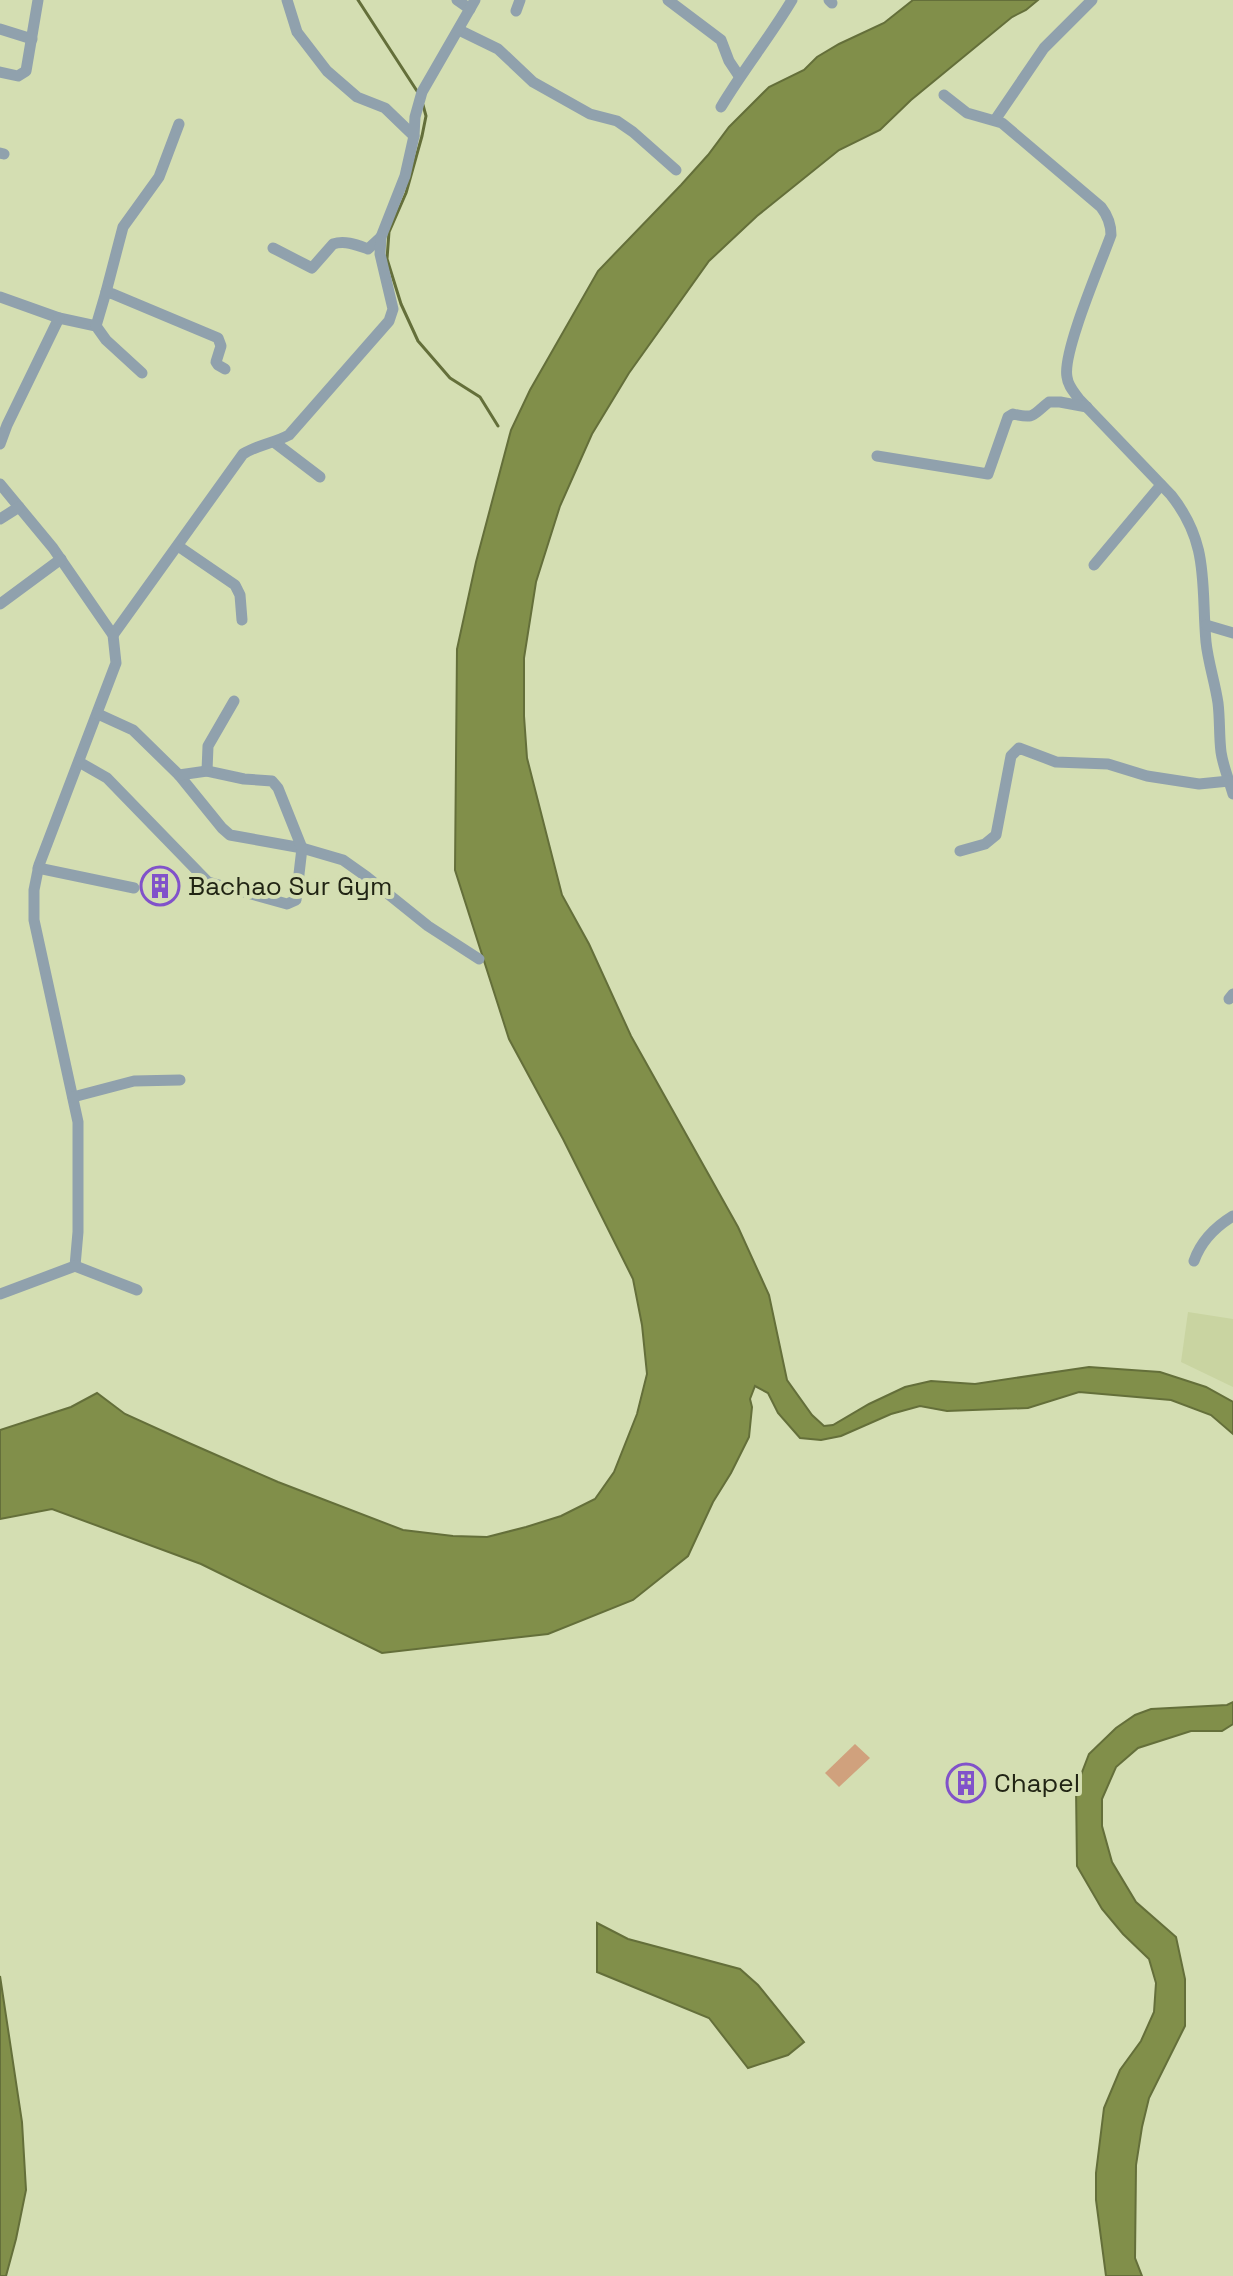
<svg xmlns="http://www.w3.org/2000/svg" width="1233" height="2276" font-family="'Space Grotesk',sans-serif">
<rect width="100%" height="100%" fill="#d4deb2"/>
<!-- built -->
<path fill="#c9d4a1" d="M 1188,1312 L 1233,1319 L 1233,1387 L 1181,1362 Z"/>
<!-- green -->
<path fill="#d0a17d" d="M 855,1744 L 870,1758 L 839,1787 L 825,1773 Z"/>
<!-- water -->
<g fill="#818f4a" stroke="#646f3a" stroke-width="2">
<path d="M 913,0 L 1038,0 L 1026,10 L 1012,17 L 911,100 L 880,130 L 839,150 L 757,216 L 709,261 L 629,373 L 592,434 L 560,506 L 536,582 L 524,658 L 524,716 L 527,758 L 562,895 L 589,944 L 631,1036 L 738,1227 L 769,1295 L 787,1380 L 812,1415 L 824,1426 L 833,1425 L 869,1404 L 905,1387 L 931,1381 L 975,1384 L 1089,1367 L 1160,1372 L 1206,1387 L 1233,1402 L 1233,1434 L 1211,1415 L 1171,1400 L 1079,1392 L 1028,1408 L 947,1411 L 920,1406 L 891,1414 L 841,1436 L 821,1440 L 800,1438 L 778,1413 L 768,1393 L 755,1386 L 750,1399 L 752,1407 L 749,1437 L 731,1473 L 713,1502 L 688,1556 L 633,1600 L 548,1634 L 382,1653 L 201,1564 L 52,1509 L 0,1519 L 0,1430 L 71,1407 L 97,1393 L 125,1414 L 189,1443 L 278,1482 L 403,1530 L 453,1536 L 487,1537 L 526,1527 L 561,1516 L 595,1499 L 614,1472 L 637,1414 L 647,1374 L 642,1325 L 633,1279 L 563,1139 L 509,1039 L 455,870 L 457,649 L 476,562 L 511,430 L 530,390 L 598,271 L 681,185 L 708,155 L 729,127 L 769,87 L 804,70 L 817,57 L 839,44 L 884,23 Z"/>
<path d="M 1233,1702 L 1233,1724 L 1222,1731 L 1191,1731 L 1138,1748 L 1116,1767 L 1102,1799 L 1102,1826 L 1112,1862 L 1136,1902 L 1176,1937 L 1185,1979 L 1185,2026 L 1149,2098 L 1142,2127 L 1136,2165 L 1135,2258 L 1142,2276 L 1106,2276 L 1096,2200 L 1096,2173 L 1104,2108 L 1120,2070 L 1141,2041 L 1154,2012 L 1156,1983 L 1149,1959 L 1123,1934 L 1102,1909 L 1077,1866 L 1076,1788 L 1089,1754 L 1116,1728 L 1135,1715 L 1151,1709 L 1227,1705 Z"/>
<path d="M 597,1923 L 628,1939 L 740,1969 L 758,1985 L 804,2042 L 788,2055 L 748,2068 L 709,2018 L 597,1972 Z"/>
<path d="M 0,1976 L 22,2122 L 26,2190 L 16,2239 L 6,2276 L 0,2276 Z"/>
</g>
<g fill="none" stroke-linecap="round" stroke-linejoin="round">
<!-- stream -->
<g stroke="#646f3a" stroke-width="3">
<path d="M 358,0 L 417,91"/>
<path d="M 423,105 L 426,116 L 422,136 L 406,193 L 389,232 L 387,259 L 401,304 L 418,341 L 450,378 L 480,397 L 498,426"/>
</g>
<!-- street -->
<g stroke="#90a1ad" stroke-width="11">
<path d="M 287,0 L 297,32 L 327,71 L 357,97 L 385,108 L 414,136"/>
<path d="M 457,0 L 470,9"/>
<path d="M 668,0 L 721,40 L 729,61 L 739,76"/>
<path d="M 829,0 L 832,3"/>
<path d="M 516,11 L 520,0"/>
<path d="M 0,29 L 32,39"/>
<path d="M 459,30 L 498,49 L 533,82 L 590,114 L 617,121 L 633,132 L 676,170"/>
<path d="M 0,72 L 18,76 L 26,71 L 38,0"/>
<path d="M 944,95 L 967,113 L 1002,123 L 1101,207 C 1108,216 1111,224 1111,235 C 1101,263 1062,353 1067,377 C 1068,386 1074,392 1079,399 L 1171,495 C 1210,544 1201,585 1206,642 C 1208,662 1215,682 1218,703 C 1220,719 1219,736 1221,752 C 1223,766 1229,780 1233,794"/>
<path d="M 721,107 C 743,70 770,37 792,0"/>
<path d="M 995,120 L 1044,48 L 1092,0"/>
<path d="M 0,153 L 4,154"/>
<path d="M 273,248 L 312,268 L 333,244 C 345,240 357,245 368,249 L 381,237"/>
<path d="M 106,292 L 123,227 L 159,177 L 179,124"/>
<path d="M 0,297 L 59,318 L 96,326 L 106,340 L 142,373"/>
<path d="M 96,326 L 106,292 L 113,294 L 218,338 L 221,346 L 216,362 L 218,365 L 225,369"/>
<path d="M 274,442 L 320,477"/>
<path d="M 0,444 L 7,425 L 59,318"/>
<path d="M 877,456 L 988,474 L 1008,417 L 1013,414 C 1036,419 1032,415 1049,402 L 1060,402 L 1087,407"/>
<path d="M 0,484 L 53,548 L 113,635 L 116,663 L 39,865 L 34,890 L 34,920 L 78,1122 L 78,1232 L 75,1266 L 0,1294"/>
<path d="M 0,519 L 19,507"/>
<path d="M 178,546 L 235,585 L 240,595 L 242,620"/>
<path d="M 1094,565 L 1161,485"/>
<path d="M 0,604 L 61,559"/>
<path d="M 1206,625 L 1233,633"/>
<path d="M 113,635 L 243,454 C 257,445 274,443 289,435 L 389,321 L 393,309 L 380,254 L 381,237 L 405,176 L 414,136 L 415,117 L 422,92 L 475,0"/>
<path d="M 98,714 L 133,730 L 179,775 L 222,828 L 230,835 L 302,848 L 343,860 L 367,877 L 428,926 L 479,959"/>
<path d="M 79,762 L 107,778 L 208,882 L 287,904 L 296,900 L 302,848 L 278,788 L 272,781 L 244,779 L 207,771 L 179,775"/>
<path d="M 207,771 L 208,746 L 234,701"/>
<path d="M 960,851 L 985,844 L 996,835 L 1011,756 L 1019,748 L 1056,762 L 1108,764 L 1147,776 L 1199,784 L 1229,781"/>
<path d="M 38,868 L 134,888"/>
<path d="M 1229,999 L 1233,994"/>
<path d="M 73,1097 L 134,1081 L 180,1080"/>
<path d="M 1194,1261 C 1201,1241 1215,1227 1233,1216"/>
<path d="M 75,1266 L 137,1290"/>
</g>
</g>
<!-- icons -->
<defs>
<symbol id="building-ring" viewBox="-11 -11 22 22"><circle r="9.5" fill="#d4deb2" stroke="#8152ca" stroke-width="1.5"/><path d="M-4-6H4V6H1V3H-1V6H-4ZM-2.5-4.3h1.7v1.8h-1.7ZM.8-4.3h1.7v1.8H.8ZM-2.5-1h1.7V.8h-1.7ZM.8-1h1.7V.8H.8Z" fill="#8152ca"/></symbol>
</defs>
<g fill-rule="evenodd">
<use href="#building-ring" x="138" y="864" width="44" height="44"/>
<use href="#building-ring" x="944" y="1761" width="44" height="44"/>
</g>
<g text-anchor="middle" stroke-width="8" stroke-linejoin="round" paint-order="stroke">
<!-- poi labels -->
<g font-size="26" fill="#212414" stroke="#d4deb2" text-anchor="start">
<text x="188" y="895">Bachao Sur Gym</text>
<text x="994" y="1792">Chapel</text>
</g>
</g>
</svg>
